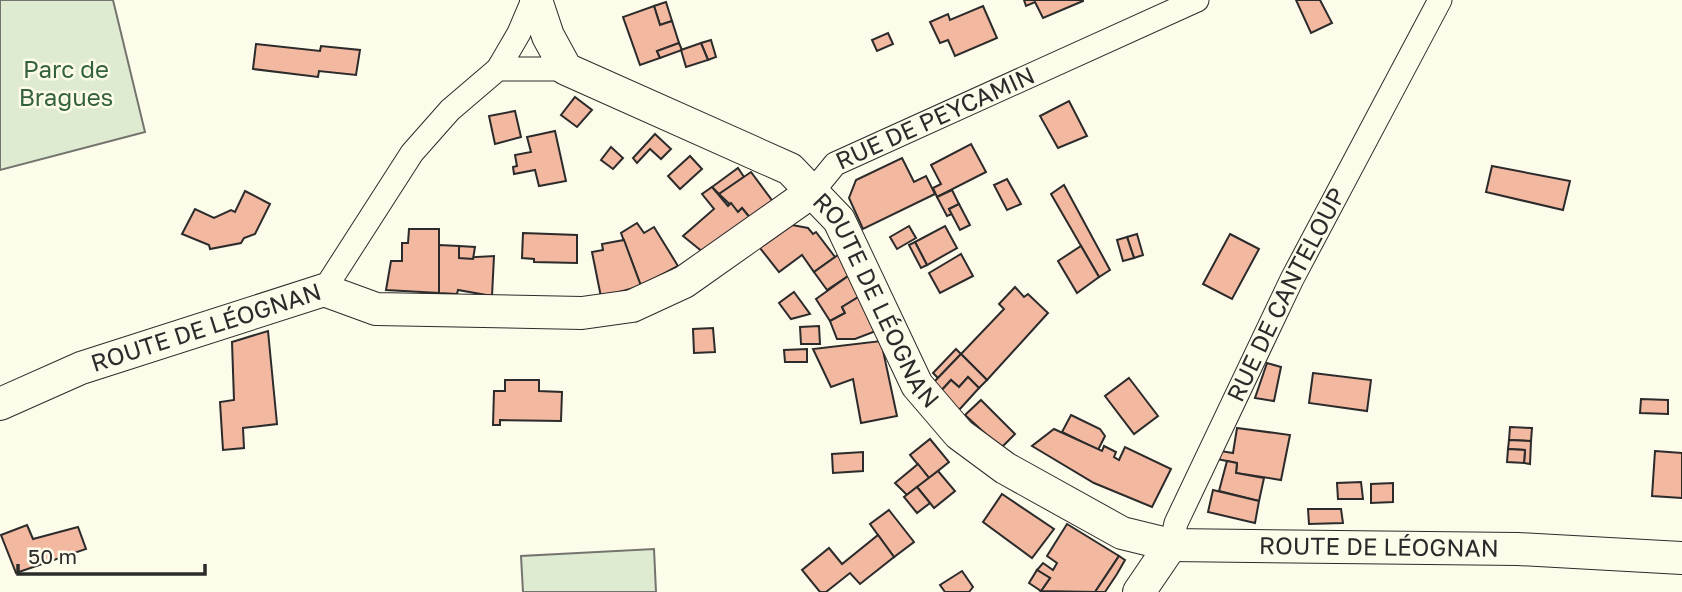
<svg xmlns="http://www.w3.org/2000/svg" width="1682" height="592" font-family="'Golos Text',sans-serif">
<rect width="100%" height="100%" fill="#fdfbea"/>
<!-- green -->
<g fill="#deebd1" stroke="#74746e" stroke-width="2">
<path d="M 0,0 L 113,0 L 145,132 L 0,170 Z"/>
<path d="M 654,549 L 656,592 L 523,592 L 521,556 Z"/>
</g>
<!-- building -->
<g fill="#f2b8a0" stroke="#2b2b2b" stroke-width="2">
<path d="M 1024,0 L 1083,0 L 1083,1 L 1043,18 L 1035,2 L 1026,6 Z"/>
<path d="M 1296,0 L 1320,0 L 1332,23 L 1311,33 Z"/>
<path d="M 666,2 L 672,21 L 660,25 L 654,6 Z"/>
<path d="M 654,6 L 660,25 L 672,21 L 679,43 L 657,51 L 660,58 L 640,65 L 623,17 Z"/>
<path d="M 983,6 L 997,38 L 955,56 L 948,40 L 940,43 L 930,22 L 948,14 L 950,20 Z"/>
<path d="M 888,33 L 893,44 L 877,51 L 872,40 Z"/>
<path d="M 711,40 L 716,57 L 708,60 L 701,43 Z"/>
<path d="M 679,43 L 682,50 L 660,58 L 657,51 Z"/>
<path d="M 701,43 L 708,60 L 686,67 L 681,50 Z"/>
<path d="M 256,44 L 320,51 L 321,46 L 360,50 L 356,75 L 319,71 L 318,77 L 253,69 Z"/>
<path d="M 575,97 L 592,110 L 577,127 L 561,115 Z"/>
<path d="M 1069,101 L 1087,136 L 1058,148 L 1040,116 Z"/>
<path d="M 515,111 L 521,137 L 495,144 L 489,116 Z"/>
<path d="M 555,131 L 566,181 L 539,186 L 535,170 L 514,174 L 513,167 L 517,166 L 515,155 L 531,152 L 527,137 Z"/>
<path d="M 655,134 L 671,149 L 661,159 L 650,149 L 637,163 L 633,158 Z"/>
<path d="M 971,144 L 986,172 L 937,197 L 933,188 L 941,184 L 931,165 Z"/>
<path d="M 611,147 L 623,158 L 613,169 L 601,160 Z"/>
<path d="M 690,156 L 702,169 L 680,189 L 668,176 Z"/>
<path d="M 902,158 L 914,182 L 926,176 L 935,194 L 863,229 L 849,198 L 856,180 Z"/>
<path d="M 1492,166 L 1570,181 L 1563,210 L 1486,192 Z"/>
<path d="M 738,168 L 744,177 L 719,194 L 712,187 Z"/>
<path d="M 751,172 L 774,203 L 751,219 L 742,208 L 738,212 L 719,194 Z"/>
<path d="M 1007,179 L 1021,204 L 1007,210 L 994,185 Z"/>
<path d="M 1064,185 L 1110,270 L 1099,277 L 1051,194 Z"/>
<path d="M 712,187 L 728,206 L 731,203 L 738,212 L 742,208 L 751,219 L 704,253 L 683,236 L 714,209 L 702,194 Z"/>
<path d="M 952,190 L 959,204 L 949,209 L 952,214 L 947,216 L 937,197 Z"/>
<path d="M 245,191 L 270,204 L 255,234 L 244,238 L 241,243 L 210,249 L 209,245 L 182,234 L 195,209 L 214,218 L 231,210 L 235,212 Z"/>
<path d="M 959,204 L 970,225 L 960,230 L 949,209 Z"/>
<path d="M 637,223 L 644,233 L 654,227 L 678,266 L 641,286 L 621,233 Z"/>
<path d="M 792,225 L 808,228 L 813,234 L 816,232 L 835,257 L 814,272 L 802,255 L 779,272 L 760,248 Z"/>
<path d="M 909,226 L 916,238 L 897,249 L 890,237 Z"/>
<path d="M 945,226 L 957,248 L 927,265 L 915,242 Z"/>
<path d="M 409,229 L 439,229 L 439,293 L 386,290 L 391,261 L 402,261 L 402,243 L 408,243 Z"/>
<path d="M 523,233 L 577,235 L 577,263 L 534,262 L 534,259 L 522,258 Z"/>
<path d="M 1137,234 L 1143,255 L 1134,258 L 1127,237 Z"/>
<path d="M 1230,234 L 1259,249 L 1232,299 L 1203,284 Z"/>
<path d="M 1127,237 L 1134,258 L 1123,261 L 1117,240 Z"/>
<path d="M 624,240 L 641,286 L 601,297 L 592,252 L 603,250 L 602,244 Z"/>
<path d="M 915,242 L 927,265 L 921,268 L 909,245 Z"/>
<path d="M 439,245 L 459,246 L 459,258 L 494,256 L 492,296 L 458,290 L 457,294 L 439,293 Z"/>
<path d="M 459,246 L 475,247 L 473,259 L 459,258 Z"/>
<path d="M 1081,246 L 1099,277 L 1077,293 L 1058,261 Z"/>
<path d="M 961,254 L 973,276 L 940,293 L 929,273 Z"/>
<path d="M 838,255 L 851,274 L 827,290 L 814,272 Z"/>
<path d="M 851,274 L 860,296 L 842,307 L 845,313 L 830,321 L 816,299 Z"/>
<path d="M 1015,287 L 1024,297 L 1028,294 L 1048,313 L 987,380 L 961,354 L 1004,309 L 999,304 Z"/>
<path d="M 794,292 L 810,314 L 791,319 L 779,303 Z"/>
<path d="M 860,296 L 876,331 L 855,339 L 837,339 L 830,321 L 845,313 L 842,307 Z"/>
<path d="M 819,326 L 820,344 L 801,344 L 800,327 Z"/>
<path d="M 713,328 L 715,352 L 694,353 L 693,329 Z"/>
<path d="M 268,331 L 277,424 L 243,428 L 244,448 L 223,450 L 220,402 L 234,400 L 232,342 Z"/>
<path d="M 881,341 L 897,416 L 861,423 L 853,379 L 831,387 L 813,349 Z"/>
<path d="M 807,349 L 807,362 L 785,362 L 784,350 Z"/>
<path d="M 956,349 L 961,354 L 938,378 L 933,373 Z"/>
<path d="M 961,354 L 987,380 L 979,388 L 968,377 L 959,387 L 951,380 L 940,392 L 934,382 Z"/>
<path d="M 1267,363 L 1281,367 L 1274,401 L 1255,398 Z"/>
<path d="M 1313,373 L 1371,380 L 1367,411 L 1309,403 Z"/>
<path d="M 968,377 L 979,388 L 959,410 L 940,392 L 951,380 L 959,387 Z"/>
<path d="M 1129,378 L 1158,416 L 1134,434 L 1105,396 Z"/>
<path d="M 505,380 L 539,380 L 539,391 L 562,392 L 561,421 L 500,420 L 500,425 L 493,425 L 494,391 L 505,391 Z"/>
<path d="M 1641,399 L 1668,400 L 1668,414 L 1640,413 Z"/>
<path d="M 981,400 L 1015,434 L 1001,448 L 965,415 Z"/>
<path d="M 1071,415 L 1100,429 L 1105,436 L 1098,450 L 1062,432 Z"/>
<path d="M 1510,427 L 1532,428 L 1531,441 L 1509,440 Z"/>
<path d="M 1237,428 L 1290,435 L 1281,480 L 1236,473 L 1237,463 L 1217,459 L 1221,451 L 1233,453 Z"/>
<path d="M 1054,429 L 1102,451 L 1104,446 L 1116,452 L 1114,457 L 1119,460 L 1125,447 L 1171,469 L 1152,507 L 1094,483 L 1032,446 Z"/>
<path d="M 930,439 L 949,462 L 929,478 L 910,455 Z"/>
<path d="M 1509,440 L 1531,441 L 1530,464 L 1524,463 L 1525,450 L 1508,449 Z"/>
<path d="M 1508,449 L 1525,450 L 1524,463 L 1507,462 Z"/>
<path d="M 1655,451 L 1682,453 L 1682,498 L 1652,496 Z"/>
<path d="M 863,452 L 863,471 L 833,473 L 832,454 Z"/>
<path d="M 1227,461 L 1237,463 L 1236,473 L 1264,478 L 1259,501 L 1219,491 Z"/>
<path d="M 918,464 L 929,478 L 907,495 L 895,483 Z"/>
<path d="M 938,471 L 955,491 L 934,508 L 917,487 Z"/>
<path d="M 1361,482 L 1363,499 L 1338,499 L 1337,483 Z"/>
<path d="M 1393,483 L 1393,502 L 1371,503 L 1371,484 Z"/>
<path d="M 917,487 L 930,503 L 917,513 L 904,497 Z"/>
<path d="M 1213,490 L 1259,501 L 1255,523 L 1208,512 Z"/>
<path d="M 1002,494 L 1054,529 L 1032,558 L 983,522 Z"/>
<path d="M 1308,509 L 1341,509 L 1343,523 L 1309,524 Z"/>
<path d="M 889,510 L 914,542 L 894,557 L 870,524 Z"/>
<path d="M 1067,524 L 1119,556 L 1095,592 L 1041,591 L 1050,578 L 1037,570 L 1043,563 L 1053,570 L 1057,563 L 1047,556 Z"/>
<path d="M 27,525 L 33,539 L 78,527 L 86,549 L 16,573 L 1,535 Z"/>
<path d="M 878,535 L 894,557 L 860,584 L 850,573 L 826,592 L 820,592 L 802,570 L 829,548 L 842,564 Z"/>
<path d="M 1119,556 L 1125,560 L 1117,574 L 1105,592 L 1095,592 Z"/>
<path d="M 1037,570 L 1050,578 L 1041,591 L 1029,583 Z"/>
<path d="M 962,571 L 973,587 L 969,592 L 945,592 L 940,585 Z"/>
</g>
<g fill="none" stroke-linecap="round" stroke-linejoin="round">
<defs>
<g id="street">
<path d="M 498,69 L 519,33 L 533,0"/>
<path id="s1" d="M 813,191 L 835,164 L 1197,0"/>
<path d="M 324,290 L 412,153 L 450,110 L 498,69 L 566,69"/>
<path id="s2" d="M 1171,545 L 1176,523 L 1292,279 L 1440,0"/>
</g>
<g id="secondary">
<path id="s3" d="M 536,0 L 548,36 L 566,69 L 790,169 L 839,220 L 917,385 L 959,434 L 1005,468 L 1122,533 L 1171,545 L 1518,549 L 1682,558"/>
<path id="s4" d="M 0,404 L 81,368 L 324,290 L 376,309 L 582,313 L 632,306 L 684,282 L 813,191"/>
<path d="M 1139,592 L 1171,545"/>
</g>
</defs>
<!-- street casing -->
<use href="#street" stroke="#2b2b2b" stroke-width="25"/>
<!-- secondary casing -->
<use href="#secondary" stroke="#2b2b2b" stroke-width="34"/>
<!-- street -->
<use href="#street" stroke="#fdfbea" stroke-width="23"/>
<!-- secondary -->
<use href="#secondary" stroke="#fdfbea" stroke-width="32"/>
</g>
<g text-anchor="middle" stroke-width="5" stroke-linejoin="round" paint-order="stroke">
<!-- park labels -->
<g font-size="24" fill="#34623c" stroke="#fdfbea">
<text x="66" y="78">Parc de<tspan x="66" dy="28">Bragues</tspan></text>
</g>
<!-- street labels -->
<g font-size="24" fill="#2b2b2b" stroke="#fdfbea">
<text dy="8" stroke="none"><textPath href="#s1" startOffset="145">RUE DE PEYCAMIN</textPath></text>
<text dy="8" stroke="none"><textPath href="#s2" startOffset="276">RUE DE CANTELOUP</textPath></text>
<text dy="8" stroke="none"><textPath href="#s3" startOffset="480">ROUTE DE LÉOGNAN</textPath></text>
<text dy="8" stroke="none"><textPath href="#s4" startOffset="220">ROUTE DE LÉOGNAN</textPath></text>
<text dy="8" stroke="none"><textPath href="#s3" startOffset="1088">ROUTE DE LÉOGNAN</textPath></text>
</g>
</g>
<!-- scale -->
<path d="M18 564v10h187v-10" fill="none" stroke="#2b2b2b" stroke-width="3.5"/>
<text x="28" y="564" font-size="21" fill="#2b2b2b" stroke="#fdfbea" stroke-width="5" paint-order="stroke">50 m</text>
</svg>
